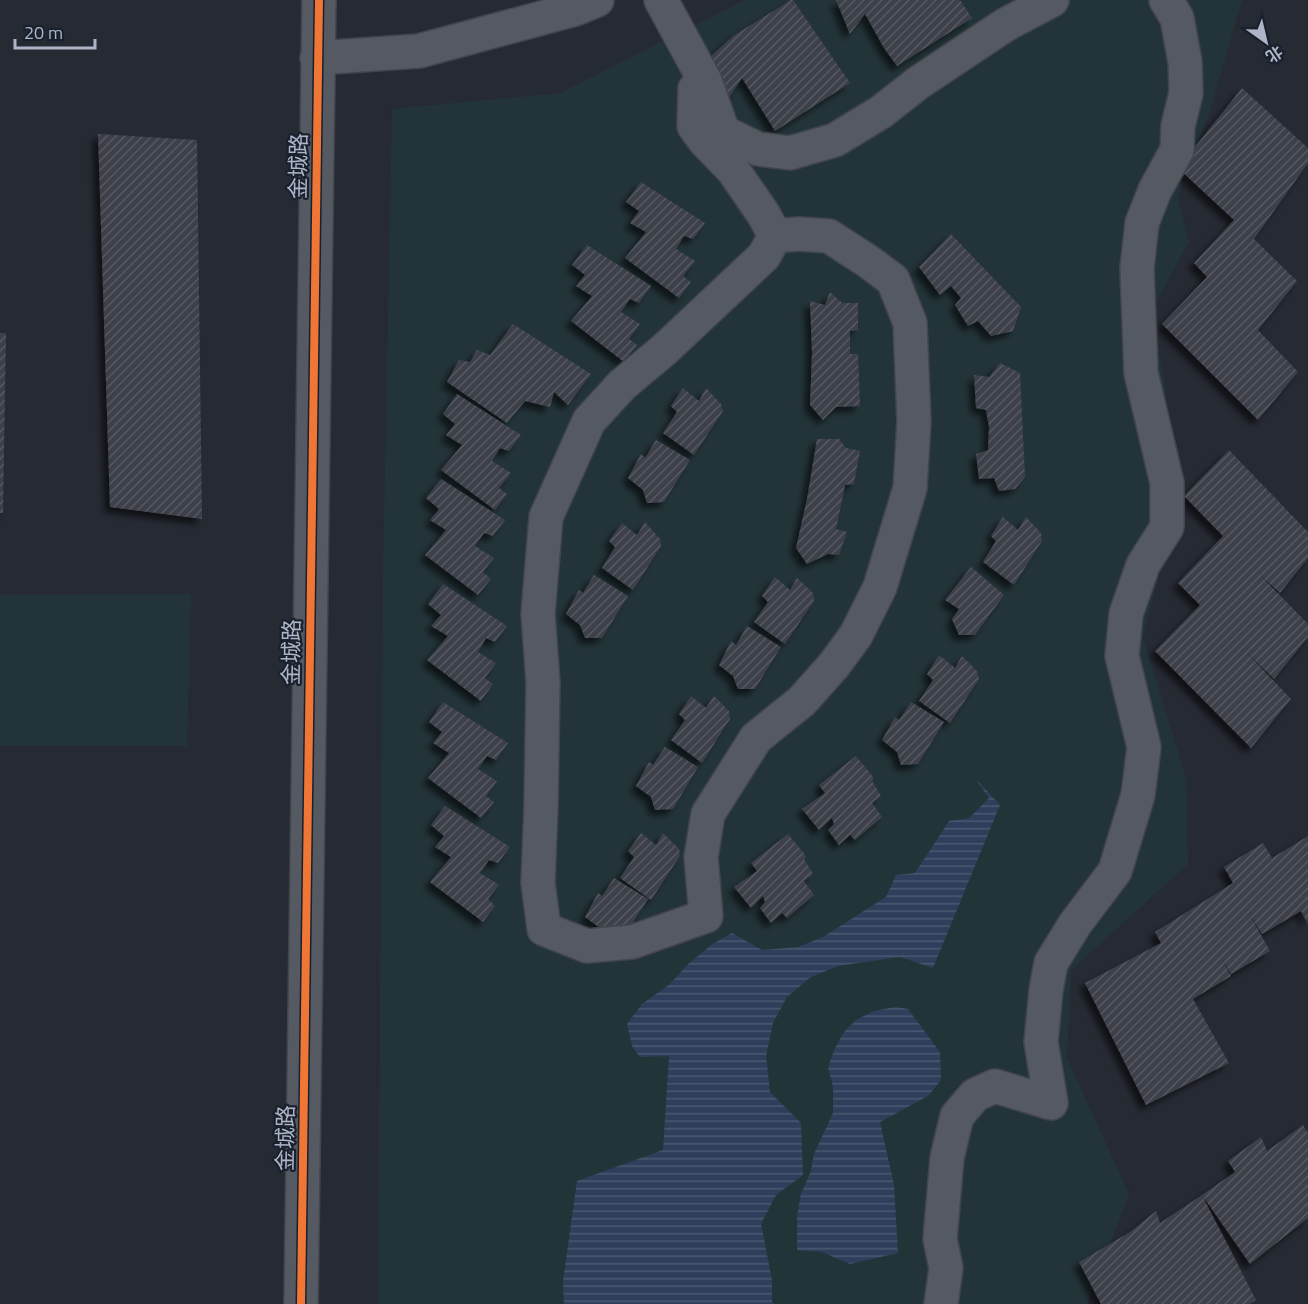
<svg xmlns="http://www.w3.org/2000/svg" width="1308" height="1304" font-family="'Titillium Web','Noto Sans SC',sans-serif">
<defs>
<pattern id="water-rules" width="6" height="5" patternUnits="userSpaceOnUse" patternTransform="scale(1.5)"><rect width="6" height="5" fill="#303e5b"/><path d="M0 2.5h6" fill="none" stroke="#4b5871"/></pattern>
<pattern id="building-hatch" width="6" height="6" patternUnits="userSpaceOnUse" patternTransform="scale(1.5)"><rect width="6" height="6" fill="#3d4049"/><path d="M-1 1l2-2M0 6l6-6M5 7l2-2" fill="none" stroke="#565962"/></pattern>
<filter id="shadow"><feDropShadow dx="-5.5" dy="5.5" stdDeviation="3" flood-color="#0009"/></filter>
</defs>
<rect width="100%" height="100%" fill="#262a33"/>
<!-- green -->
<g fill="#233439">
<path d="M 745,0 L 1242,0 L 1210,111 L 1177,197 L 1189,241 L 1152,310 L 1165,386 L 1178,498 L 1143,638 L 1186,778 L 1188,864 L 1071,970 L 1067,1058 L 1129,1194 L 1087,1304 L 378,1304 L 383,573 L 392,109 L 560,93 Z"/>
<path d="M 191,594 L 187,746 L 0,746 L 0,595 Z"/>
</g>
<!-- water -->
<g fill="url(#water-rules)">
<path d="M 975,778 L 1000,805 L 933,968 L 900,957 L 838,966 L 811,977 L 787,997 L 773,1023 L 766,1056 L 770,1092 L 801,1123 L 803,1175 L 776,1195 L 761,1224 L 772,1280 L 772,1302 L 774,1304 L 564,1304 L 563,1281 L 577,1181 L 663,1150 L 669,1056 L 640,1057 L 632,1046 L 627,1024 L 642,1004 L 670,984 L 688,964 L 714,943 L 732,933 L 762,950 L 798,947 L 823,937 L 886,897 L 896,875 L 915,873 L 949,821 L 969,818 L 989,798 Z"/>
<path d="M 895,1007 L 908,1009 L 940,1052 L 941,1080 L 928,1096 L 880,1122 L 894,1185 L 898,1253 L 850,1264 L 822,1252 L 797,1250 L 797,1216 L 801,1194 L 811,1171 L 814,1154 L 833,1113 L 833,1087 L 828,1067 L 835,1048 L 844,1032 L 856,1020 L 874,1011 Z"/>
</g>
<!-- building -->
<g fill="url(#building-hatch)" filter="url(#shadow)">
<path d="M 791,0 L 793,0 L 850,83 L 775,131 L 742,78 L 728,99 L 711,56 L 733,36 Z"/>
<path d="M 836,0 L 960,0 L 972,18 L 897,66 L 884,48 L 865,14 L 850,34 Z"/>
<path d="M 1242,88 L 1308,148 L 1308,163 L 1254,239 L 1297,281 L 1258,330 L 1298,372 L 1258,420 L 1162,324 L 1207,277 L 1194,263 L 1234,220 L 1178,168 Z"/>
<path d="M 98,134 L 197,140 L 202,519 L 110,507 Z"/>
<path d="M 641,182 L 705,223 L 693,239 L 684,236 L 676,249 L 695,261 L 683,276 L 691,282 L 679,298 L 625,258 L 646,232 L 630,223 L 639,211 L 626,202 Z"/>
<path d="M 951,234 L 1021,307 L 1013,331 L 991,336 L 978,321 L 968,326 L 955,305 L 961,298 L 951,286 L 940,295 L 919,267 Z"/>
<path d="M 587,245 L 651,286 L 639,303 L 630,299 L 621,312 L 640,324 L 629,339 L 637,345 L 624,362 L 571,321 L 592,296 L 576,286 L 585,275 L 572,265 Z"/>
<path d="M 830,292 L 842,303 L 858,303 L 858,330 L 850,331 L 850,354 L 858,354 L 860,406 L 836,407 L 823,420 L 810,405 L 812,353 L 810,301 L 825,305 Z"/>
<path d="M 513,324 L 591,374 L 568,405 L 554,392 L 550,407 L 525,401 L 507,423 L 447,382 L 459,360 L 470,362 L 477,350 L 490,355 Z"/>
<path d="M 0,333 L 6,333 L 3,513 L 0,513 Z"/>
<path d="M 1000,363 L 1020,373 L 1025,477 L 1015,489 L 999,491 L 994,478 L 979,479 L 976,454 L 988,450 L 989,427 L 986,410 L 976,408 L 974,375 L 989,377 Z"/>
<path d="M 683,388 L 699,401 L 706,388 L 721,404 L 723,411 L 694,455 L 663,433 L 677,412 L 671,406 Z"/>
<path d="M 457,394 L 521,435 L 509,451 L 500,448 L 492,461 L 511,473 L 499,488 L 507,494 L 495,510 L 441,470 L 462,445 L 446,435 L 455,424 L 443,414 Z"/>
<path d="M 817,439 L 839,439 L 846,448 L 860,451 L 854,484 L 845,485 L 841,505 L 836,529 L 847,532 L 839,555 L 828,554 L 807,564 L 796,548 L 807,499 Z"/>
<path d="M 656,440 L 690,460 L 664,502 L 647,503 L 643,490 L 628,478 L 641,454 L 645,458 Z"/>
<path d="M 1229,450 L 1308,532 L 1308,558 L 1280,593 L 1260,575 L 1308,624 L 1308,637 L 1274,679 L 1246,652 L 1291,699 L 1251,748 L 1155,651 L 1200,605 L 1178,583 L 1223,536 L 1184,496 Z"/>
<path d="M 441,479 L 505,520 L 493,536 L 484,533 L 475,546 L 494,558 L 483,572 L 491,579 L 478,595 L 425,555 L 446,530 L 430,520 L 439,509 L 426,498 Z"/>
<path d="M 1003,517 L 1018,530 L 1026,517 L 1041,533 L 1042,541 L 1014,585 L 983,562 L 996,541 L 991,536 Z"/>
<path d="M 645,522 L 660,539 L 661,546 L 633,590 L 602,568 L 615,547 L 609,541 L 622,523 L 637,535 Z"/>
<path d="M 971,567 L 1004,595 L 975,635 L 959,635 L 952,619 L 959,609 L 945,600 Z"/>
<path d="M 594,575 L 628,596 L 602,638 L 585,638 L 580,625 L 566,614 L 579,590 L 583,593 Z"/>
<path d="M 775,577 L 790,590 L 797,578 L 813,593 L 814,601 L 785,644 L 754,622 L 768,602 L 762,596 Z"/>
<path d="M 443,584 L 507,626 L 495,642 L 486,638 L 478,652 L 496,663 L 485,678 L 493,684 L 481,701 L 427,660 L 448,636 L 431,626 L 441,615 L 428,604 Z"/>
<path d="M 747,626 L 781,647 L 755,689 L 738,689 L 733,676 L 719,665 L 731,641 L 736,645 Z"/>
<path d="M 939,655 L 955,668 L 962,656 L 977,671 L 979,679 L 950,723 L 919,701 L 933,680 L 927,674 Z"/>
<path d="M 691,696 L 706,708 L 714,696 L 729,711 L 730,719 L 702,763 L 671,740 L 685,720 L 679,714 Z"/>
<path d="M 443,702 L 508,743 L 496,760 L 487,756 L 478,769 L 497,781 L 486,796 L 494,802 L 481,818 L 428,778 L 449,753 L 433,743 L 442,732 L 429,722 Z"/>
<path d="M 911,702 L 944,722 L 918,764 L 901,765 L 897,752 L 882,740 L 895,717 L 899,720 Z"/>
<path d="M 665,747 L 698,767 L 673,809 L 655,810 L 651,797 L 636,786 L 649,762 L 653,765 Z"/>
<path d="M 856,756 L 874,778 L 872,781 L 881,796 L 872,803 L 882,817 L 855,840 L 850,835 L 839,845 L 828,830 L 834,824 L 832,818 L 819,830 L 802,809 L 825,793 L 819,785 Z"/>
<path d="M 445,806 L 510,847 L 498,863 L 489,860 L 480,873 L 499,885 L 488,899 L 495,906 L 483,922 L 430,882 L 451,857 L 435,847 L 444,836 L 431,825 Z"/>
<path d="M 641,833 L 656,845 L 663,833 L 679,849 L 680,856 L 651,900 L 620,878 L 634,857 L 628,851 Z"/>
<path d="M 788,834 L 806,856 L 804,859 L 813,874 L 804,881 L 814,895 L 787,918 L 782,913 L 771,923 L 760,908 L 765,902 L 763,896 L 751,908 L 734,887 L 757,871 L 751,863 Z"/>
<path d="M 1308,836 L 1308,924 L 1301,911 L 1262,934 L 1250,915 L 1270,951 L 1231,974 L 1222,959 L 1231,976 L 1193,999 L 1229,1063 L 1146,1105 L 1085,983 L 1161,943 L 1155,932 L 1233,883 L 1224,867 L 1263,843 L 1272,858 Z"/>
<path d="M 614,878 L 648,899 L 621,941 L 604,941 L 600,928 L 585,917 L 598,893 L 602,896 Z"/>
<path d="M 1303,1125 L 1308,1133 L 1308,1218 L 1250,1264 L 1202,1195 L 1256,1300 L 1250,1304 L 1101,1304 L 1079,1262 L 1130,1232 L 1156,1211 L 1160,1223 L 1202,1195 L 1235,1172 L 1228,1161 L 1261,1137 L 1267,1151 Z"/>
</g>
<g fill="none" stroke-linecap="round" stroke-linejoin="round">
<defs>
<g id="minor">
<path d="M 661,0 L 705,81 L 695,89 L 694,126 L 704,140 L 733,170 L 764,215 L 775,236"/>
<path d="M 317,58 L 419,51 L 575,9 L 597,0"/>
<path d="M 705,81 L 723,132 L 758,149 L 790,153 L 835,140 L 881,112 L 918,83 L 1005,25 L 1052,0"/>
<path d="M 798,234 L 829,236 L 869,262 L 893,280 L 910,323 L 914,422 L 910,488 L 880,587 L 856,635 L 834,665 L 802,701 L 756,738 L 708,814 L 701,857 L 706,916 L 632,942 L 587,946 L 544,929 L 538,883 L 541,806 L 543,682 L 538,614 L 546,517 L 589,421 L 622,385 L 665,349 L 764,256 L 775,236 Z"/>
<path d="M 301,1304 L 319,0"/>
<path d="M 941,1304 L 946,1268 L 940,1239 L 947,1158 L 957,1116 L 975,1095 L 995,1086 L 1051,1103 L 1041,1042 L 1046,990 L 1051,963 L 1075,924 L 1115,871 L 1138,795 L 1144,747 L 1122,656 L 1126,614 L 1143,565 L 1167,527 L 1167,483 L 1141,373 L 1137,268 L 1142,223 L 1155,190 L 1177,150 L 1178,126 L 1186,93 L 1185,62 L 1177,18 L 1166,0"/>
</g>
</defs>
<!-- minor casing -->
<use href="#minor" stroke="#42454c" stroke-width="36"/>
<!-- minor -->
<use href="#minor" stroke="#555962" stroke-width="33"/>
<defs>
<path id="cycleway" d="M 301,1304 L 319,0"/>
</defs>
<!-- cycleway casing -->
<use href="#cycleway" stroke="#19202e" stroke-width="11"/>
<!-- cycleway -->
<use href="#cycleway" stroke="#f07635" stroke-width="8"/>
</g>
<g text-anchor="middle" stroke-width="4.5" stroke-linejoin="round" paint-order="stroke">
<!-- street labels -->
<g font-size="22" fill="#aeb5c6" stroke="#19202e">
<text transform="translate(298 166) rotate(-89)" y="8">金城路</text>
<text transform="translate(291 652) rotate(-89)" y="8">金城路</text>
<text transform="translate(285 1138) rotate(-89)" y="8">金城路</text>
</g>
</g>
<!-- north arrow -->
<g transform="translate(1266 42) rotate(146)" stroke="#19202e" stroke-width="4.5" paint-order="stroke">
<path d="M0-4.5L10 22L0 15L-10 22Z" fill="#aeb5c6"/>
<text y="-9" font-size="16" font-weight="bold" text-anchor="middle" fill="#aeb5c6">北</text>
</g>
<!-- scale -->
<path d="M15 39v9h80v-9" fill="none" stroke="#aeb5c6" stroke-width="3"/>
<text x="24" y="39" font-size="18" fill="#aeb5c6" stroke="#19202e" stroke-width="4.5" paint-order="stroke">20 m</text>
</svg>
